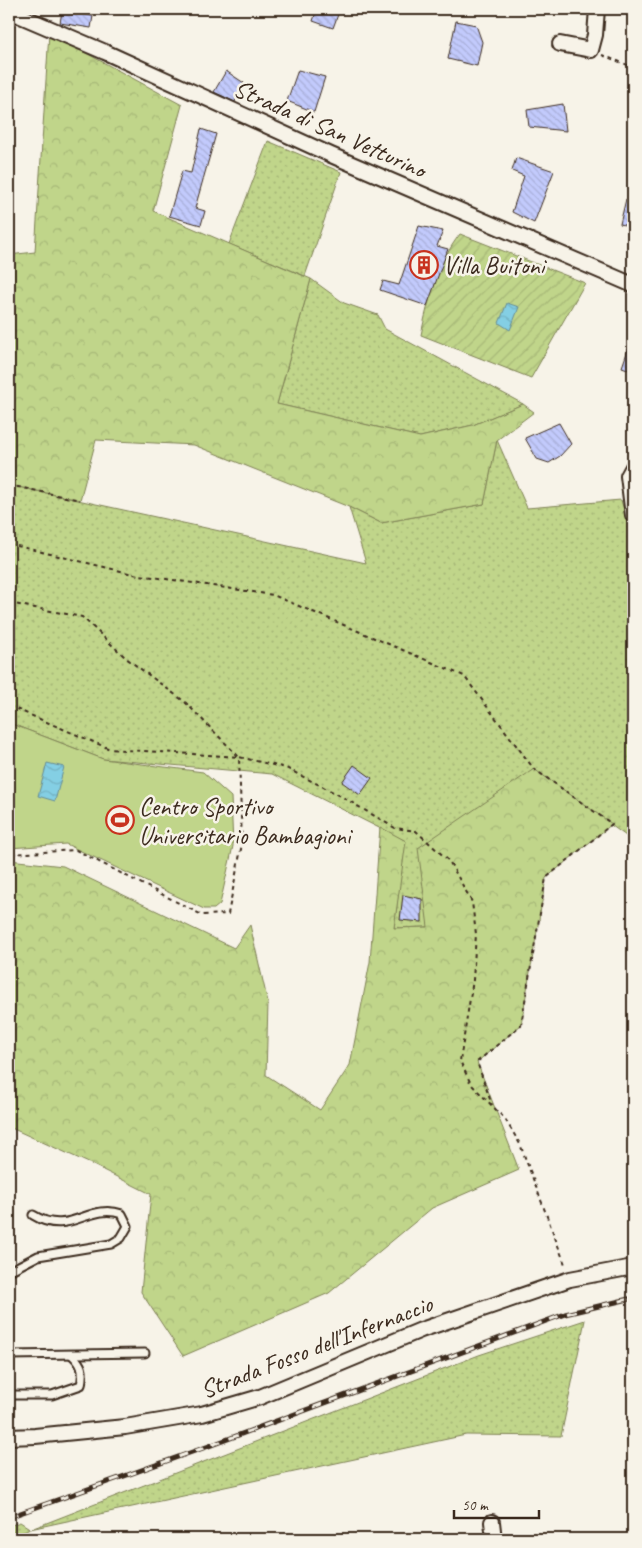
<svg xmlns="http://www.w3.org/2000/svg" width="642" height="1548" font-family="Caveat,sans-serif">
<defs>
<pattern id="grass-dots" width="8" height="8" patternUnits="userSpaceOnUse" patternTransform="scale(1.25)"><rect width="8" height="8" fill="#c0d58a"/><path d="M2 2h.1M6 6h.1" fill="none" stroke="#a6b777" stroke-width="1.8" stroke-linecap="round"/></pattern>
<pattern id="forest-crowns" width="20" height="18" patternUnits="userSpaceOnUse" patternTransform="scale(1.25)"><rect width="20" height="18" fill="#c0d58a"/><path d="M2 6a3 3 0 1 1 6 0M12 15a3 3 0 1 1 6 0" fill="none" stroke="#a6b777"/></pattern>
<pattern id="garden-furrows" width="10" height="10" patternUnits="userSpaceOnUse" patternTransform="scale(1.25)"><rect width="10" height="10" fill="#c0d58a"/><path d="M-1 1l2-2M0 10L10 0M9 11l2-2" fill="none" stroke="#a6b777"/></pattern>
<pattern id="water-waves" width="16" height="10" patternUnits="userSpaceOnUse" patternTransform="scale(1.25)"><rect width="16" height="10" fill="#84cfe4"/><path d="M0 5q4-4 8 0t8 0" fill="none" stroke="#73b2c3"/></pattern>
<pattern id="building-back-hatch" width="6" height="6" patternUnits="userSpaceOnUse" patternTransform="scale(1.25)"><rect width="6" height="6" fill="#c2cafc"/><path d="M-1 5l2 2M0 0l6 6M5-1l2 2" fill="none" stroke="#a8aed8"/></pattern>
</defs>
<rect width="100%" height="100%" fill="#f7f3e8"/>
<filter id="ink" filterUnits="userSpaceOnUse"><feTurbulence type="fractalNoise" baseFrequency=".02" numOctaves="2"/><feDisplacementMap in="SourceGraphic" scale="10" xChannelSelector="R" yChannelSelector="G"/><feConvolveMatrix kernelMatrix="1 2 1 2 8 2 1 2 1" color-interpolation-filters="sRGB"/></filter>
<g filter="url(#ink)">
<!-- grass -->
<g fill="url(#grass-dots)" stroke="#7e8054">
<path d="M 268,141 L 341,172 L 305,276 L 229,244 Z"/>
<path d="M 311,279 L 344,303 L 378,315 L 385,329 L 523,404 L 473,425 L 420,437 L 277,404 Z"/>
<path d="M 497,440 L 527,508 L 621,500 L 633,541 L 633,841 L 533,769 L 428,927 L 394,928 L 405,841 L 272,774 L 103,759 L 9,723 L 9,485 L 366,563 L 349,507 L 381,523 L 484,504 Z"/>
<path d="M 585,1320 L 561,1436 L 466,1435 L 30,1529 L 9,1539 L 9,1526 L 20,1522 L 31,1529 L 479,1355 Z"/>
</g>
<!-- forest -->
<g fill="url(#forest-crowns)" stroke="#7e8054">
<path d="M 49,33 L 182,105 L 153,211 L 311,279 L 277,404 L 420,437 L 473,425 L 523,404 L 534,412 L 497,440 L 484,504 L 381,523 L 349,507 L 194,445 L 96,440 L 80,500 L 9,485 L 9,255 L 35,252 Z"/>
<path d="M 534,769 L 612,824 L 546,878 L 521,1025 L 477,1062 L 519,1170 L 432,1208 L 329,1293 L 183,1356 L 141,1292 L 151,1194 L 91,1164 L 9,1127 L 9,860 L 63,866 L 234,948 L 250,925 L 268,1003 L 266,1075 L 320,1110 L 350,1065 L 370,962 L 380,827 L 406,841 L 394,928 L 428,927 L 418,848 Z"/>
</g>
<!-- garden -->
<path fill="url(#garden-furrows)" stroke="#7e8054" d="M 460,234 L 585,283 L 531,378 L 421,335 C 428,301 438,262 460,234 Z"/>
<!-- pitch -->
<path fill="#c0d58a" stroke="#7e8054" d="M 9,723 L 103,759 L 203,772 L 231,797 L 233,846 L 220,904 L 214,909 L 204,909 L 66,844 L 9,848 Z"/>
<!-- water -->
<g fill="url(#water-waves)" stroke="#678d95">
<path d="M 507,303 L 519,307 L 510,330 L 499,323 Z"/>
<path d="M 47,763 L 64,767 L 55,801 L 38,796 Z"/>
</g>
<!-- building -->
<g fill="url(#building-back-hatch)" stroke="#3b2a1e">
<path d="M 317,9 L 340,9 L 333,28 L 313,21 Z"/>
<path d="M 62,11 L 93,16 L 91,28 L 60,23 Z"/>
<path d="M 456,21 L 476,25 L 482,42 L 477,66 L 448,59 Z"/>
<path d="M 298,70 L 325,77 L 314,112 L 287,101 Z"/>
<path d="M 226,71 L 244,83 L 235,102 L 214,92 Z"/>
<path d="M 563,104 L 566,131 L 529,127 L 527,110 Z"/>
<path d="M 201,129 L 216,134 L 195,208 L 205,211 L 201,225 L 169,216 L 182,171 L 191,173 Z"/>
<path d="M 516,158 L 554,171 L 534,223 L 512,212 L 524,176 L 512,171 Z"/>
<path d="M 626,199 L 633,202 L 633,227 L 620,224 Z"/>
<path d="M 419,226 L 443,231 L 437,246 L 448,249 L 427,306 L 380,290 L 383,281 L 399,285 Z"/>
<path d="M 632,338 L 633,338 L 633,371 L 622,367 Z"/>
<path d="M 559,423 L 571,444 L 560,456 L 549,463 L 537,459 L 525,438 Z"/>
<path d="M 354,765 L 372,778 L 360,795 L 342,782 Z"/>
<path d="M 403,895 L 422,899 L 422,922 L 400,920 Z"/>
</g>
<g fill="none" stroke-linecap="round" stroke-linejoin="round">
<defs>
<g id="service">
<path d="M 9,1271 L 38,1256 L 111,1244 L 121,1238 L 128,1226 L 122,1214 C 88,1202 70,1238 33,1215"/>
<path d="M 9,1355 L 145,1353"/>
<path d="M 9,1395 L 52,1395 L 81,1385 C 84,1371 82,1364 72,1355"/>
</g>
<g id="minor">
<path d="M 9,11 L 105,52 L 331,155 L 633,285"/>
<path d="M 560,44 L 591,50 L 595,35 L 597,9"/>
<path d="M 633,467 L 628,476 L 633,515"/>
<path d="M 9,1437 L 35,1436 L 125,1427 L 202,1414 L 260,1397 L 421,1330 L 570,1279 L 633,1267"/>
<path d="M 492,1522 L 494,1539"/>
</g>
</defs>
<!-- service casing -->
<use href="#service" stroke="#3b2a1e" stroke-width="11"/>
<!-- minor casing -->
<use href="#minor" stroke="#3b2a1e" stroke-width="18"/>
<!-- path -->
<g stroke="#3b2a1e" stroke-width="2" stroke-dasharray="4 4" stroke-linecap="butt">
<path d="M 602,55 L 633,67"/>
<path d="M 9,485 L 80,500"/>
<path d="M 9,544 L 133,574 L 273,595 L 464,676 L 534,769 L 612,824 L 546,878 L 521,1025 L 477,1062 L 492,1105"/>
<path d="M 9,603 L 82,617 L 126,658 L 185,702 L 239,757 L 242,844 L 228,914 L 202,915 L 76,850 L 9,854"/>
<path d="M 9,706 L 110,749 L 239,757 L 286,768 L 339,795 L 395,828 L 416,831 L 449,861 L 472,902 L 476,934 L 473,980 L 460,1061 L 471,1084 L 505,1119 L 520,1144 L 566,1267"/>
</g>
<!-- service -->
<use href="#service" stroke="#f7f3e8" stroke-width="7"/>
<!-- minor -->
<use href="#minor" stroke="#f7f3e8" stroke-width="14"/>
<defs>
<path id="rail" d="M 9,1517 L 209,1446 L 565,1314 L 633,1298"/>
</defs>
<!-- rail casing -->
<use href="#rail" stroke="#3b2a1e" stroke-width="5"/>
<!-- rail -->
<use href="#rail" stroke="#f7f3e8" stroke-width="3" stroke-dasharray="9" stroke-linecap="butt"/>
</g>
</g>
<!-- icons -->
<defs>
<symbol id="building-ring" viewBox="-11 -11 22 22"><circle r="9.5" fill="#f7f3e8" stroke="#c8321e" stroke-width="1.5"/><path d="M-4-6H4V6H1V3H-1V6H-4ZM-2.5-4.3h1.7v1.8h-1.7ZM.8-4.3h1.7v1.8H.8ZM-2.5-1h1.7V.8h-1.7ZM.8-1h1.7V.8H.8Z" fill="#c8321e"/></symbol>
<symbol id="stadium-ring" viewBox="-11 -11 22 22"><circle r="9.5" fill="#f7f3e8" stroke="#c8321e" stroke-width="1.5"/><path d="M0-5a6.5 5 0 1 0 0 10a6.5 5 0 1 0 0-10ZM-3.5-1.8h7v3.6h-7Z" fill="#c8321e"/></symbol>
</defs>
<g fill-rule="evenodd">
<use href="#building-ring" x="408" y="249" width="32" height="32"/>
<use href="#stadium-ring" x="104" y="804" width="32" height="32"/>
</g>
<g text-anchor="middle" stroke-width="5" stroke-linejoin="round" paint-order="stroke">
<!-- street labels -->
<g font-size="25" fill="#3b2a1e" stroke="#f7f3e8">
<text transform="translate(330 128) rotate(24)" y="9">Strada di San Vetturino</text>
<text transform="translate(316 1346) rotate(-21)" y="9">Strada Fosso dell'Infernaccio</text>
</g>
<!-- poi labels -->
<g font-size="25" fill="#3b2a1e" stroke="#f7f3e8" text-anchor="start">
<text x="443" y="274">Villa Buitoni</text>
<text x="139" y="815">Centro Sportivo<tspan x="139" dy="29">Universitario Bambagioni</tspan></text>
</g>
</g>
<!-- margin -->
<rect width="642" height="1548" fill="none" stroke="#f7f3e8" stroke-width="30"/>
<rect x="15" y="15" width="612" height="1518" fill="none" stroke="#3b2a1e" stroke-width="2" filter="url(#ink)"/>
<!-- scale -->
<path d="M454 1510v8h85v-8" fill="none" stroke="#3b2a1e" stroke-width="2.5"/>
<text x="462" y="1510" font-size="15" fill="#3b2a1e" stroke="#f7f3e8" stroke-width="4" paint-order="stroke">50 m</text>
</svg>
